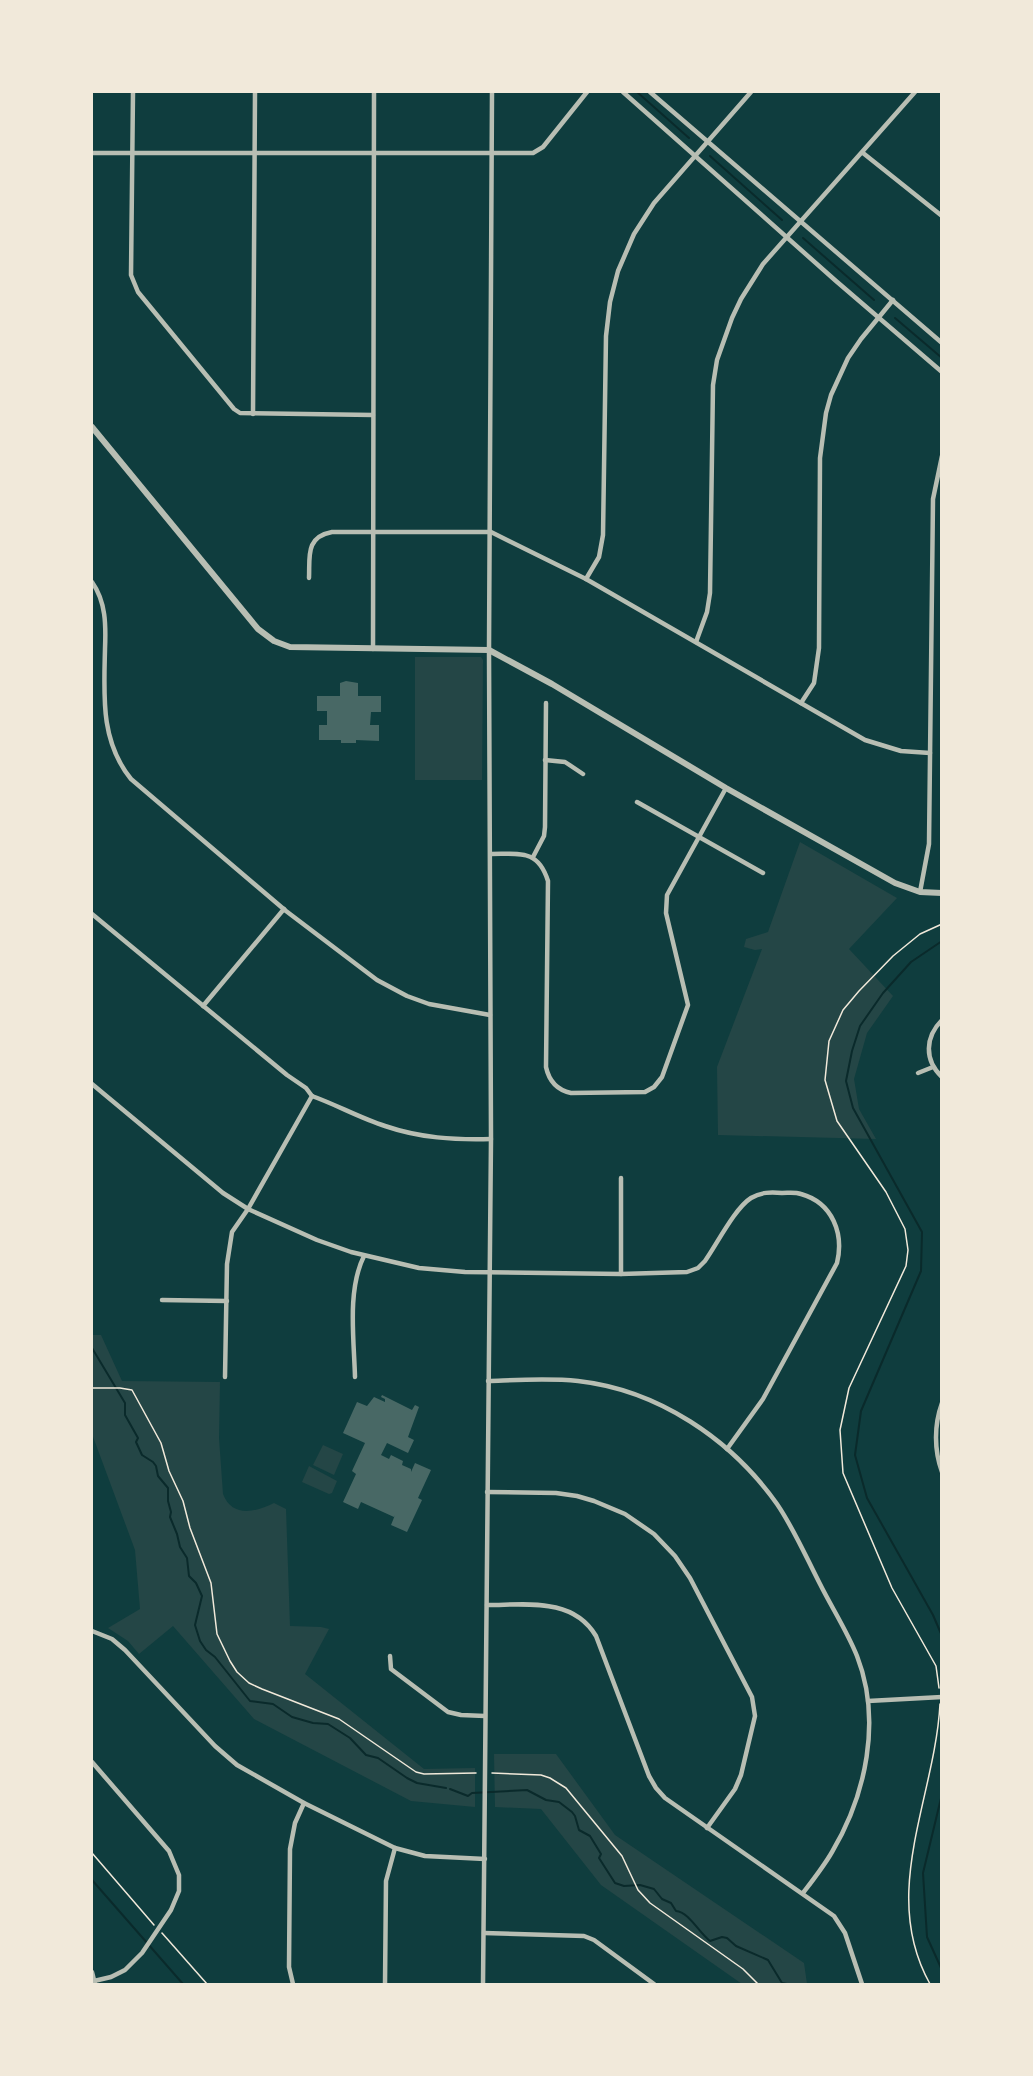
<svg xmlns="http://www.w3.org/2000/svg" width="1033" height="2076" font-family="Barlow,sans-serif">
<rect width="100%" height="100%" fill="#0f3d3e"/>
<!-- green -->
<g fill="#244646">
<path d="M 415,657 L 481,657 L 483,660 L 482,780 L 415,780 Z"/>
<path d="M 800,842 L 897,898 L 849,949 L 893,996 L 867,1033 L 854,1079 L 859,1109 L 876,1139 L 718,1135 L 717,1067 L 762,949 L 755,950 L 744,947 L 746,939 L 768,932 Z"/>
<path d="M 92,1335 L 101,1335 L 122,1381 L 220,1382 L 219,1438 L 223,1494 C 232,1518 256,1512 274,1503 L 286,1509 L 290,1626 L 321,1627 L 329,1629 L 305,1674 L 424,1769 L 475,1768 L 475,1807 L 411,1801 L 254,1719 L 173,1626 L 139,1654 L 128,1641 L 108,1628 L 140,1609 L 135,1550 L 92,1434 Z"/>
<path d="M 323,1445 L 343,1454 L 334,1475 L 313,1465 Z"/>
<path d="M 309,1466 L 337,1481 L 332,1493 L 329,1494 L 302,1482 Z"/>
<path d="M 494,1754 L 556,1754 L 615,1835 L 804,1963 L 807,1984 L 742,1984 L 601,1885 L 541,1809 L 495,1807 Z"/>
</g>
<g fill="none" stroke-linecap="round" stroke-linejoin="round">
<!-- stream -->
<g stroke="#0a2a2b" stroke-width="2">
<path d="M 637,92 L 689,138"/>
<path d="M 710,156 L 782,220"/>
<path d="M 803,238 L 874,300"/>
<path d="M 895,318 L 942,358"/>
<path d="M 942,941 L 911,962 L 883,993 L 860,1026 L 852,1051 L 846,1081 L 853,1108 L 922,1232 L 921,1271 L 861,1411 L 855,1455 L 867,1498 L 933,1615 L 942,1636"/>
<path d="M 92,1348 L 125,1403 L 125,1415 L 138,1438 L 136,1442 L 142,1455 L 153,1462 L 156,1466 L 158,1476 L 168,1488 L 168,1501 L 171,1512 L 170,1517 L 177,1534 L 180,1547 L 187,1558 L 189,1576 L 196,1583 L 202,1596 L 195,1625 L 200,1641 L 206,1650 L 215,1657 L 250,1701 L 273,1704 L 292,1717 L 313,1723 L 328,1724 L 350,1738 L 366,1755 L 378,1758 L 407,1778 L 417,1783 L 446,1788"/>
<path d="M 450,1789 L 468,1796 L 472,1793 L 527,1790 L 546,1800 L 559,1802 L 572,1812 L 575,1816 L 579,1830 L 590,1836 L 601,1854 L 599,1858 L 615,1883 L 624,1886 L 640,1885 L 654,1889 L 662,1899 L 671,1903 L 676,1911 C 689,1912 699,1933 710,1941 L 722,1937 L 727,1938 L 736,1946 L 768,1960 L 782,1983 L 787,1984"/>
<path d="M 942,1794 L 923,1873 L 927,1937 L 942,1970"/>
<path d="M 92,1880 L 183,1984"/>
</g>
</g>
<!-- building -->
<g fill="#486865">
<path d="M 346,681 L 358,683 L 358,696 L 381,696 L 381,712 L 371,712 L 370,725 L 379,725 L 379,741 L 356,740 L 356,743 L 341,743 L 341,740 L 319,740 L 319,725 L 327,725 L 327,711 L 317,711 L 317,696 L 340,696 L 340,683 Z"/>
<path d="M 382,1395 L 412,1410 L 415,1405 L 419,1407 L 408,1437 L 414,1440 L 408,1453 L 387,1443 L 381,1455 L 389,1459 L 391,1455 L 403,1461 L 402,1465 L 411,1469 L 411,1472 L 415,1463 L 431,1470 L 418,1498 L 422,1500 L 407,1532 L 391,1525 L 395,1515 L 394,1517 L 361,1502 L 358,1509 L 343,1502 L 356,1474 L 352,1471 L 365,1443 L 343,1433 L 357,1402 L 367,1406 L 374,1397 L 385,1402 L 385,1399 L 381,1397 Z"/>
</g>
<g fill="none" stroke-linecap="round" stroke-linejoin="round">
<!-- path -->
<g stroke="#f1e9da" stroke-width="1.5">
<path d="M 92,1388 L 120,1388 L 132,1390 L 161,1443 L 169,1471 L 183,1501 L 190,1528 L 211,1583 L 217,1634 L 230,1661 L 237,1672 L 249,1683 L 262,1689 L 339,1719 L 416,1772 L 424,1774 L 476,1773"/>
<path d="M 939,1688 L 936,1666 L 892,1588 L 843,1473 L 840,1430 L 849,1388 L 906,1266 L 908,1250 L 905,1229 L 886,1192 L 837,1121 L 825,1080 L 829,1041 L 843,1010 L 859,991 L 893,956 L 920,934 L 942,924"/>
<path d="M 492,1773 L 541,1775 L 550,1778 L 566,1788 L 622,1856 L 638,1890 L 650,1903 L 743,1969 L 758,1984"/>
<path d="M 92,1853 L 154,1925"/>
<path d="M 162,1933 L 207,1984"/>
<path d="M 930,1984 C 879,1893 935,1798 940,1704"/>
</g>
<!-- minor -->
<g stroke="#b8beb3" stroke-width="4.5">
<path d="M 133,92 L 131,275 L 138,292 L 234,409 L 240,413 L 373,415"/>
<path d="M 623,92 L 836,281 L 942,372"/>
<path d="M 650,92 L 942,343"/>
<path d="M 92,153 L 533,153 L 543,147 L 587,92"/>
<path d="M 863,153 L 942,216"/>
<path d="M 253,414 L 255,92"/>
<path d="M 309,578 C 310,557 305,537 332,532 L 491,532 L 586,579 L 865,740 L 901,751 L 930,753"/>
<path d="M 586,579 L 599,557 L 603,535 L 606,336 L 610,302 L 618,271 L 634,234 L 654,203 L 751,92"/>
<path d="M 92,582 C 106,602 106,625 105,649 C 104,695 100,741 131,779 L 286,911 L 377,980 L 407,996 L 429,1004 L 490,1015"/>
<path d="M 696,642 L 707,612 L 710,593 L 713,385 L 717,360 L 732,318 L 741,299 L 763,264 L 915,92"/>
<path d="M 373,649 L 374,92"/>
<path d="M 801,703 L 814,683 L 819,648 L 820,458 L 826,413 L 831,395 L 848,358 L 861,339 L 893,300"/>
<path d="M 545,760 L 565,762 L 583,774"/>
<path d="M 637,802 L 763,873"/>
<path d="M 491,854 C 520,854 538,849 548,881 L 546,1067 C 549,1081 557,1090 571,1093 L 645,1092 L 654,1087 L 662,1077 L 688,1005 L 666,913 L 667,895 L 726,788"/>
<path d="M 533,857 L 544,836 L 545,827 L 546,703"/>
<path d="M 920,892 L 929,844 L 933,499 L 942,456"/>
<path d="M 92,914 L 287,1075 L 306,1088 L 312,1096 C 337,1105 360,1118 385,1126 C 420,1138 454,1140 491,1139"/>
<path d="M 203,1006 L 284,909"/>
<path d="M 942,1020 C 925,1037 924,1060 942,1077"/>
<path d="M 918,1073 L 933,1067"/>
<path d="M 92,1084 L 223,1193 L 248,1209 L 317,1240 L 351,1252 L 419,1268 L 465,1272 L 621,1274 L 687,1272 L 698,1268 L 705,1261 C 717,1244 735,1208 751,1198 C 761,1192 771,1192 782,1193 C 789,1193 795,1192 801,1194 C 833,1203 844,1234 837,1263 L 763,1399 L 727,1449"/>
<path d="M 621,1274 L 621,1178"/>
<path d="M 162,1300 L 227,1301"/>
<path d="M 225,1377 L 227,1264 L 232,1232 L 248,1209 L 312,1096"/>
<path d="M 355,1377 C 354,1339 347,1290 364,1256"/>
<path d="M 488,1381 C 518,1380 548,1378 578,1381 C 658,1390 731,1439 777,1504 C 794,1529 806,1557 820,1584 C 832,1608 847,1631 857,1656 C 882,1720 866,1795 832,1852 C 824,1866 813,1880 803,1893"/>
<path d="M 942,1403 C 934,1425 934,1450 942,1472"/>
<path d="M 487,1492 L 556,1493 L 577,1496 L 594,1501 L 625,1514 L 654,1534 L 675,1556 L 690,1578 L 752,1697 L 755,1716 L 741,1775 L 735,1789 L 707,1828"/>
<path d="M 487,1605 C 526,1605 573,1597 596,1636 L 649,1776 L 656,1788 L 665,1798 L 834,1916 L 845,1933 L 862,1984"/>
<path d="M 92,1631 L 112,1639 L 125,1650 L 215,1746 L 237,1765 L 304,1803 L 395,1848 L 425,1856 L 485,1859"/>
<path d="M 390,1656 L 391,1669 L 448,1712 L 461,1715 L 485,1716"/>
<path d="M 868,1701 L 942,1697"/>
<path d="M 92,1762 L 169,1851 L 179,1875 L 179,1891 L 171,1910 L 142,1953 L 125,1970 L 111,1977 L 94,1981"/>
<path d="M 484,1933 L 584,1936 L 594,1940 L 654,1984"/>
<path d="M 92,1972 L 95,1984"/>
<path d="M 293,1984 L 289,1967 L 290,1849 L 295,1823 L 304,1803"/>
<path d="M 385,1984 L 386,1881 L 395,1848"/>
<path d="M 483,1984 L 491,1139 L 489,650 L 492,92"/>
</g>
<!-- tertiary -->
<path stroke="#b8beb3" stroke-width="6" d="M 92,427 L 258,629 L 274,641 L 290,647 L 489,650 L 552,684 L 726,788 L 895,883 L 920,892 L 942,893"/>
</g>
<!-- border -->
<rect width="1033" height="2076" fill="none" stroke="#f1e9da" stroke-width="186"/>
</svg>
